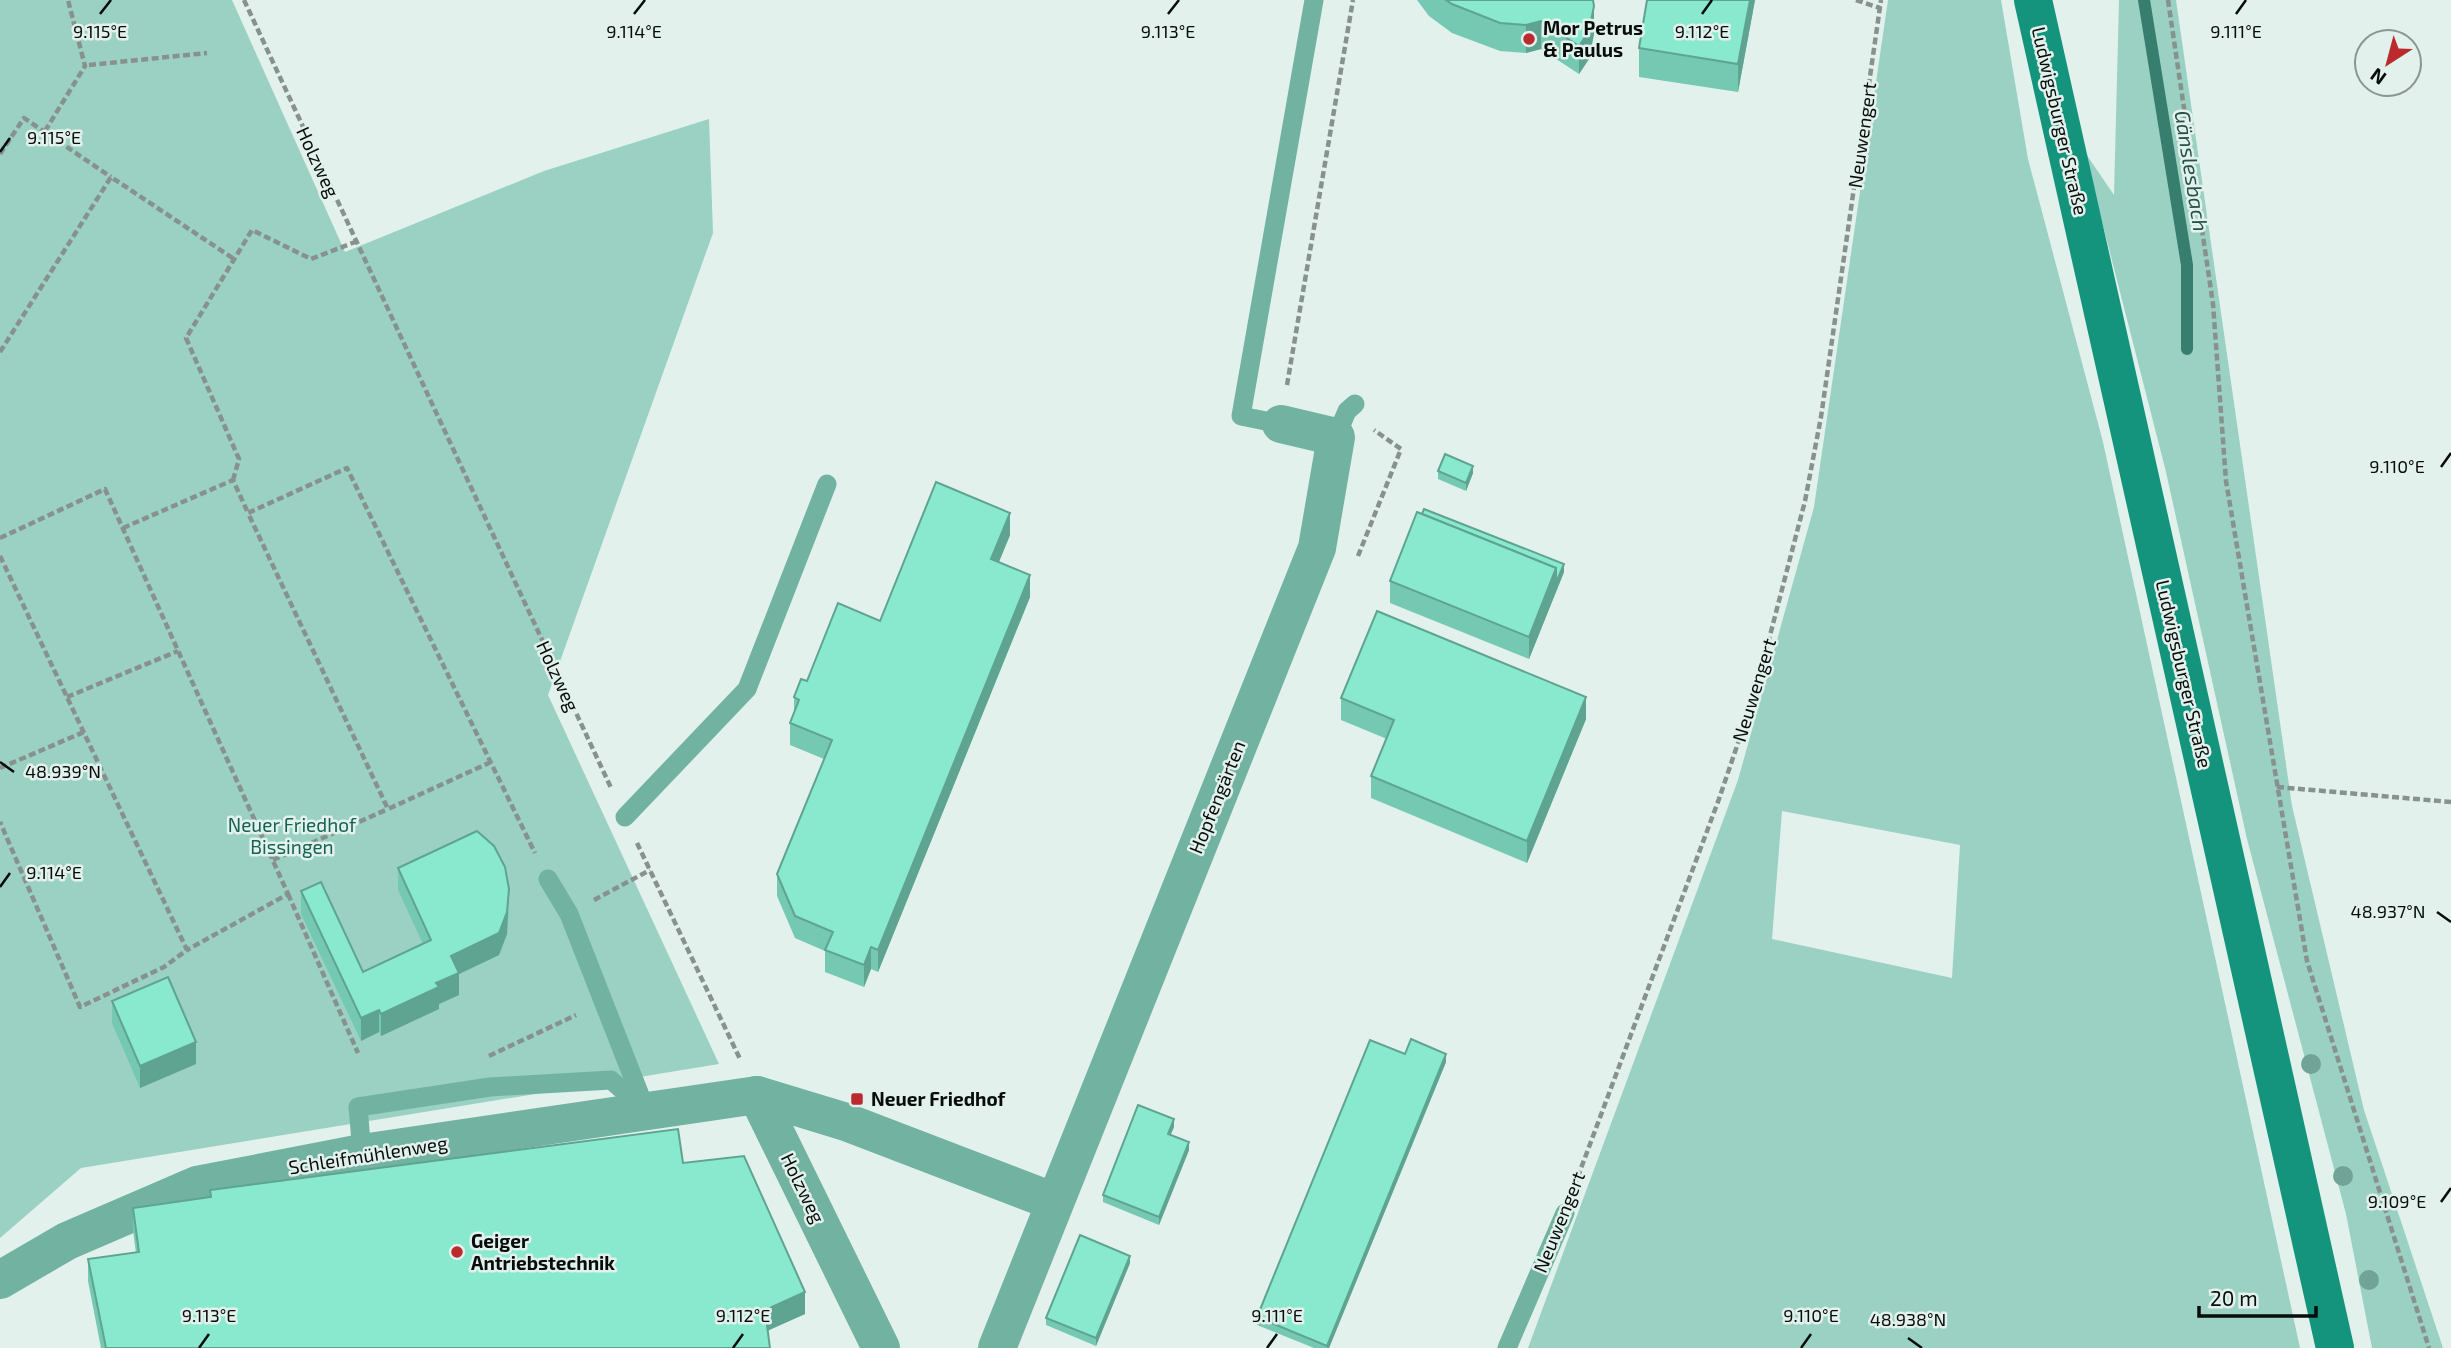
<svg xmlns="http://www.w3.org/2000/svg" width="2451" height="1348" font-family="'Exo 2',sans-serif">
<rect width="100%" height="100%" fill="#e2f1ec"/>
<!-- green -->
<g fill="#9ad1c2" fill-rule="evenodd">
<path d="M 0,0 L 232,0 L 345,252 L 544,171 L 709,119 L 713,233 L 548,695 L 719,1064 L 81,1168 L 0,1238 Z"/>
<path d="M 1888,0 L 2001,0 L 2028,159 L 2103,442 L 2300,1348 L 1528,1348 L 1738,780 L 1814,507 ZM 1782,811 L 1960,845 L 1952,978 L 1772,939 Z"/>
<path d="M 2119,0 L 2176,0 L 2292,806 L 2364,1110 L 2443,1348 L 2372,1348 L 2346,1214 L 2247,839 L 2166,472 L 2084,151 L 2114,195 Z"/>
</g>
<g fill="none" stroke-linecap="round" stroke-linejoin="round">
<!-- stream -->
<path stroke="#387e6e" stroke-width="12" d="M 2144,0 L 2187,265 L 2187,349"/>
<!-- path -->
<g stroke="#87918e" stroke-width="4.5" stroke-dasharray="7 3.5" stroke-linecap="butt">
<path d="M 244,0 L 612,790"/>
<path d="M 1856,0 L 1880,8"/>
<path d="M 2168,0 L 2213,304 L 2226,481 L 2307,961 L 2429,1348"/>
<path d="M 89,65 L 207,53"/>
<path d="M 45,131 L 85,66 L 68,0"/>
<path d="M 0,154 L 24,118 L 111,177"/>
<path d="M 0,352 L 111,177 L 234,259"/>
<path d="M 1287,385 L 1353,0"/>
<path d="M 233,480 L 239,459 L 186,338 L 252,230 L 311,259 L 355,242"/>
<path d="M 123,528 L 233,480 L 248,513"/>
<path d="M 0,538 L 105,489 L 288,894 L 187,950"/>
<path d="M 0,556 L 187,950 L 164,967 L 80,1007 L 0,822"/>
<path d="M 1358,556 L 1401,449 L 1374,430"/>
<path d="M 67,697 L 178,651"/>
<path d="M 491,762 L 388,809 L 248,513 L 347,468 L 535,853"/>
<path d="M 0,768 L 84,732"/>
<path d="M 2277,787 L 2451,802"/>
<path d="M 637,843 L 740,1059"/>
<path d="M 273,860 L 388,809"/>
<path d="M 288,894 L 358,1053"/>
<path d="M 594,900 L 650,870"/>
<path d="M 489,1056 L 576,1015"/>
<path d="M 1574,1187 L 1719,799 L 1755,693 L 1805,501 L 1821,417 L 1881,0"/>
</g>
<!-- service -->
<g stroke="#71b2a0" stroke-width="19">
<path d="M 1281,424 L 1241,416 L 1314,0"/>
<path d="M 1336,437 L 1347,411 L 1355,404"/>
<path d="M 625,817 L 747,689 L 827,484"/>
<path d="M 548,879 L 569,914 L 645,1108"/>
<path d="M 362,1153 L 358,1107 L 490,1087 L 611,1080 L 646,1111"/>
<path d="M 1507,1348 L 1565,1213"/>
</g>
<!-- minor -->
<g stroke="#71b2a0" stroke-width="38">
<path d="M 757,1095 L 881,1348"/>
<path d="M 0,1280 L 67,1241 L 197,1185 L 362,1153 L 757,1095 L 846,1122 L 1055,1202"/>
<path d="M 997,1348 L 1317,548 L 1336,437 L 1281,424"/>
</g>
<!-- secondary -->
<path stroke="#14947c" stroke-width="38" d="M 2033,0 L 2335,1348"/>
</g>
<!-- trees -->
<g fill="#71a397">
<circle cx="2311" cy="1064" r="10"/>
<circle cx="2343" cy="1176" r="10"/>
<circle cx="2369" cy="1280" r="10"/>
</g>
<!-- wall -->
<g fill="#75c8b2">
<path d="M 1417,0 L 1593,0 L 1594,34 L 1589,59 L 1579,74 L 1541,49 L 1526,53 L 1500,51 L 1452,33 L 1429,16 Z"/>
<path d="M 1647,0 L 1755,0 L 1738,92 L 1639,77 L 1639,48 Z"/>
<path d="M 1438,471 L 1473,473 L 1466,491 L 1438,479 Z"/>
<path d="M 1010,535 L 999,562 L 1030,597 L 878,972 L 871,969 L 864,987 L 825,972 L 825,951 L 795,938 L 777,896 L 777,874 L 824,759 L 790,745 L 790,723 L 794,713 L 794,697 L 807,681 L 880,621 Z"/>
<path d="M 1564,572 L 1529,659 L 1390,603 L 1390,581 Z"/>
<path d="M 1341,698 L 1586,719 L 1527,863 L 1371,798 L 1371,776 L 1387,739 L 1341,720 Z"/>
<path d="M 398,868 L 509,911 L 507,934 L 499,955 L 459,974 L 459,995 L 439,1004 L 439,1009 L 381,1036 L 379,1032 L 361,1041 L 301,914 L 301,891 L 363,972 L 423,944 L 398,890 Z"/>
<path d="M 112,1001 L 196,1064 L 140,1088 L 112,1023 Z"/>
<path d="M 1405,1054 L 1446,1062 L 1329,1348 L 1314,1348 L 1257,1325 L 1257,1317 Z"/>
<path d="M 1174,1127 L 1170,1135 L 1189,1150 L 1159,1225 L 1103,1202 L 1103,1195 Z"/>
<path d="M 683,1163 L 805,1314 L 768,1330 L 770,1348 L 101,1348 L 88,1281 L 88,1259 L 136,1253 L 133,1230 L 133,1208 L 210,1197 L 210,1190 Z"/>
<path d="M 1130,1263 L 1096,1346 L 1046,1325 L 1046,1318 Z"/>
</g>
<!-- shaded-wall -->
<g fill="#5fa391">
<path d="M 1750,0 L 1755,0 L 1738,92 L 1738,64 Z"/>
<path d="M 1594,6 L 1594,34 L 1589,59 L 1579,74 L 1579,46 Z"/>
<path d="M 1541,21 L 1541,49 L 1526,53 L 1526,25 Z"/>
<path d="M 1473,466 L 1473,473 L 1466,491 L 1466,483 Z"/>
<path d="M 1010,513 L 1010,535 L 991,581 L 991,559 Z"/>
<path d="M 1564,564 L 1564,572 L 1529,659 L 1529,637 L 1556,568 Z"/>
<path d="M 1030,575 L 1030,597 L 878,972 L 878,950 Z"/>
<path d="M 1586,697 L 1586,719 L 1527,863 L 1527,841 Z"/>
<path d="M 509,889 L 507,934 L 499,955 L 459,974 L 459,995 L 439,1004 L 439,1009 L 381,1036 L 381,1014 L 436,983 L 451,956 Z"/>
<path d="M 871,947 L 871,969 L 864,987 L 864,965 Z"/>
<path d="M 379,1010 L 379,1032 L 361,1041 L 361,1018 Z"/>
<path d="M 196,1042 L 196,1064 L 140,1088 L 140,1066 Z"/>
<path d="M 1446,1054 L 1446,1062 L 1329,1348 L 1327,1348 L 1327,1346 Z"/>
<path d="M 1174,1119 L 1174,1127 L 1168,1141 L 1168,1134 Z"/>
<path d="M 1189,1142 L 1189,1150 L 1159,1225 L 1159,1217 Z"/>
<path d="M 1130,1256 L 1130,1263 L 1096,1346 L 1096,1338 Z"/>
<path d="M 805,1292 L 805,1314 L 765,1332 L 765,1310 Z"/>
</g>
<!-- building -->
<g fill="#88e9cf" stroke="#5fa391" stroke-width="2">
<path d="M 1446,0 L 1593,0 L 1594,6 L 1589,31 L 1579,46 L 1541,21 L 1526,25 L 1500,23 L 1452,4 Z"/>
<path d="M 1647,0 L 1750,0 L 1738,64 L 1639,48 Z"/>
<path d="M 1445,454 L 1473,466 L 1466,483 L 1438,471 Z"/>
<path d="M 936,482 L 1010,513 L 991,559 L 1030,575 L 878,950 L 871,947 L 864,965 L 825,950 L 833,932 L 795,916 L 777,874 L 832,740 L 790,723 L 799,700 L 794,697 L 801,679 L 807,681 L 838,603 L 880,621 Z"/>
<path d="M 1424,509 L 1564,564 L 1556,583 L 1556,568 L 1422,514 Z"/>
<path d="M 1417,512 L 1556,568 L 1529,637 L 1390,581 Z"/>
<path d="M 1377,611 L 1586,697 L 1527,841 L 1371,776 L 1394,720 L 1341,698 Z"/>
<path d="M 477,831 L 494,846 L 505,867 L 509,889 L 507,912 L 499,933 L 451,956 L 459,973 L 436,983 L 439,987 L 381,1014 L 379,1010 L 361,1018 L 301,891 L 321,882 L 363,972 L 431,940 L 398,868 Z"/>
<path d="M 168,977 L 196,1042 L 140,1066 L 112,1001 Z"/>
<path d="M 1411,1039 L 1446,1054 L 1327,1346 L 1257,1317 L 1370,1040 L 1405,1054 Z"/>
<path d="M 1138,1105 L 1174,1119 L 1168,1134 L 1189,1142 L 1159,1217 L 1103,1195 Z"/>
<path d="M 678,1129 L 683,1163 L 744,1156 L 805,1292 L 765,1310 L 770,1348 L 106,1348 L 88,1259 L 139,1252 L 133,1208 L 211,1197 L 210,1190 Z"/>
<path d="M 1080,1235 L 1130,1256 L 1096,1338 L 1046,1318 Z"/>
</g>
<!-- ticks -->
<path fill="none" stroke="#080d0b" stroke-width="2.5" d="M 100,14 L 111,0M 634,14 L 645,0M 1168,14 L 1179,0M 1702,14 L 1712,0M 2236,14 L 2246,0M 0,152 L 10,138M 2441,467 L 2451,453M 0,762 L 14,772M 0,887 L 10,873M 2437,912 L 2451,922M 2441,1202 L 2451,1188M 1908,1338 L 1922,1348M 199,1348 L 209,1334M 733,1348 L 743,1334M 1267,1348 L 1277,1334M 1801,1348 L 1811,1334"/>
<!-- markers -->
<g fill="#bb2b2e" stroke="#e2f1ec" stroke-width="2.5">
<circle cx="1529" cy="39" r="7"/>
<rect x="850" y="1092" width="14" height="14" rx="3.5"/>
<circle cx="457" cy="1252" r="7"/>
</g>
<g text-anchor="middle" stroke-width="5" stroke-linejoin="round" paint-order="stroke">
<!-- poi labels -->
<g font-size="19" font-weight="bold" fill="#080d0b" stroke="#e2f1ec" text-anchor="start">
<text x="1543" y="35">Mor Petrus<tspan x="1543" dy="22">&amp; Paulus</tspan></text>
<text x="871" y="1106">Neuer Friedhof</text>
<text x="471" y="1248">Geiger<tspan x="471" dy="22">Antriebstechnik</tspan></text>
</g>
<!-- street labels -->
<g font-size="19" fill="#080d0b" stroke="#e2f1ec">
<text transform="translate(2060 121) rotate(77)" y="7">Ludwigsburger Straße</text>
<text transform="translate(1862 135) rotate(-82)" y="7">Neuwengert</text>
<text transform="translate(318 162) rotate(65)" y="7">Holzweg</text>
<text transform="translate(2184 674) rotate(77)" y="7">Ludwigsburger Straße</text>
<text transform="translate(558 676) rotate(65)" y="7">Holzweg</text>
<text transform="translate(1754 690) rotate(-73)" y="7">Neuwengert</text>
<text transform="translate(1217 797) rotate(-68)" y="7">Hopfengärten</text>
<text transform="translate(368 1155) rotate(-9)" y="7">Schleifmühlenweg</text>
<text transform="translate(803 1188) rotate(64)" y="7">Holzweg</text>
<text transform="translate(1559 1222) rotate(-68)" y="7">Neuwengert</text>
</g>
<!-- park labels -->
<g font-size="19" fill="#146352" stroke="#e2f1ec">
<text x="292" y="832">Neuer Friedhof<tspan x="292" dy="22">Bissingen</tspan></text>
</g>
<!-- water labels -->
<g font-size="21" font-style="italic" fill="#265146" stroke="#e2f1ec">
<text transform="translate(2191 171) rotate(81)" y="7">Gänslesbach</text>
</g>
</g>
<g font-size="18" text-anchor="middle" fill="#080d0b" stroke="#e2f1ec" stroke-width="5" stroke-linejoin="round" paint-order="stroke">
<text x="100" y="38">9.115°E</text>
<text x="634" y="38">9.114°E</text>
<text x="1702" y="38">9.112°E</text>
<text x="2236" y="38">9.111°E</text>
<text x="1168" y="38">9.113°E</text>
<text x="54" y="144">9.115°E</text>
<text x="2397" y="473">9.110°E</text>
<text x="63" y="778">48.939°N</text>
<text x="54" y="879">9.114°E</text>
<text x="2388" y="918">48.937°N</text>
<text x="2397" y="1208">9.109°E</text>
<text x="209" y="1322">9.113°E</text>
<text x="743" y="1322">9.112°E</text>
<text x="1277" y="1322">9.111°E</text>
<text x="1811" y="1322">9.110°E</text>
<text x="1908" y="1326">48.938°N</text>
</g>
<!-- north arrow -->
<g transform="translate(2388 63) rotate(216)"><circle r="33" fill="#e2f1ec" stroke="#8b9692" stroke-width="2"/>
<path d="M0-5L12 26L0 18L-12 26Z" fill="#bb2b2e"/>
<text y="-10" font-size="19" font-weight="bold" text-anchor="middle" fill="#080d0b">N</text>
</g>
<!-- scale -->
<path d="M2199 1306v10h117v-10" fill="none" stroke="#080d0b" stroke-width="3.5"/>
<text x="2210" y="1306" font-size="21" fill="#080d0b" stroke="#e2f1ec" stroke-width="5" paint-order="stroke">20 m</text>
</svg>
